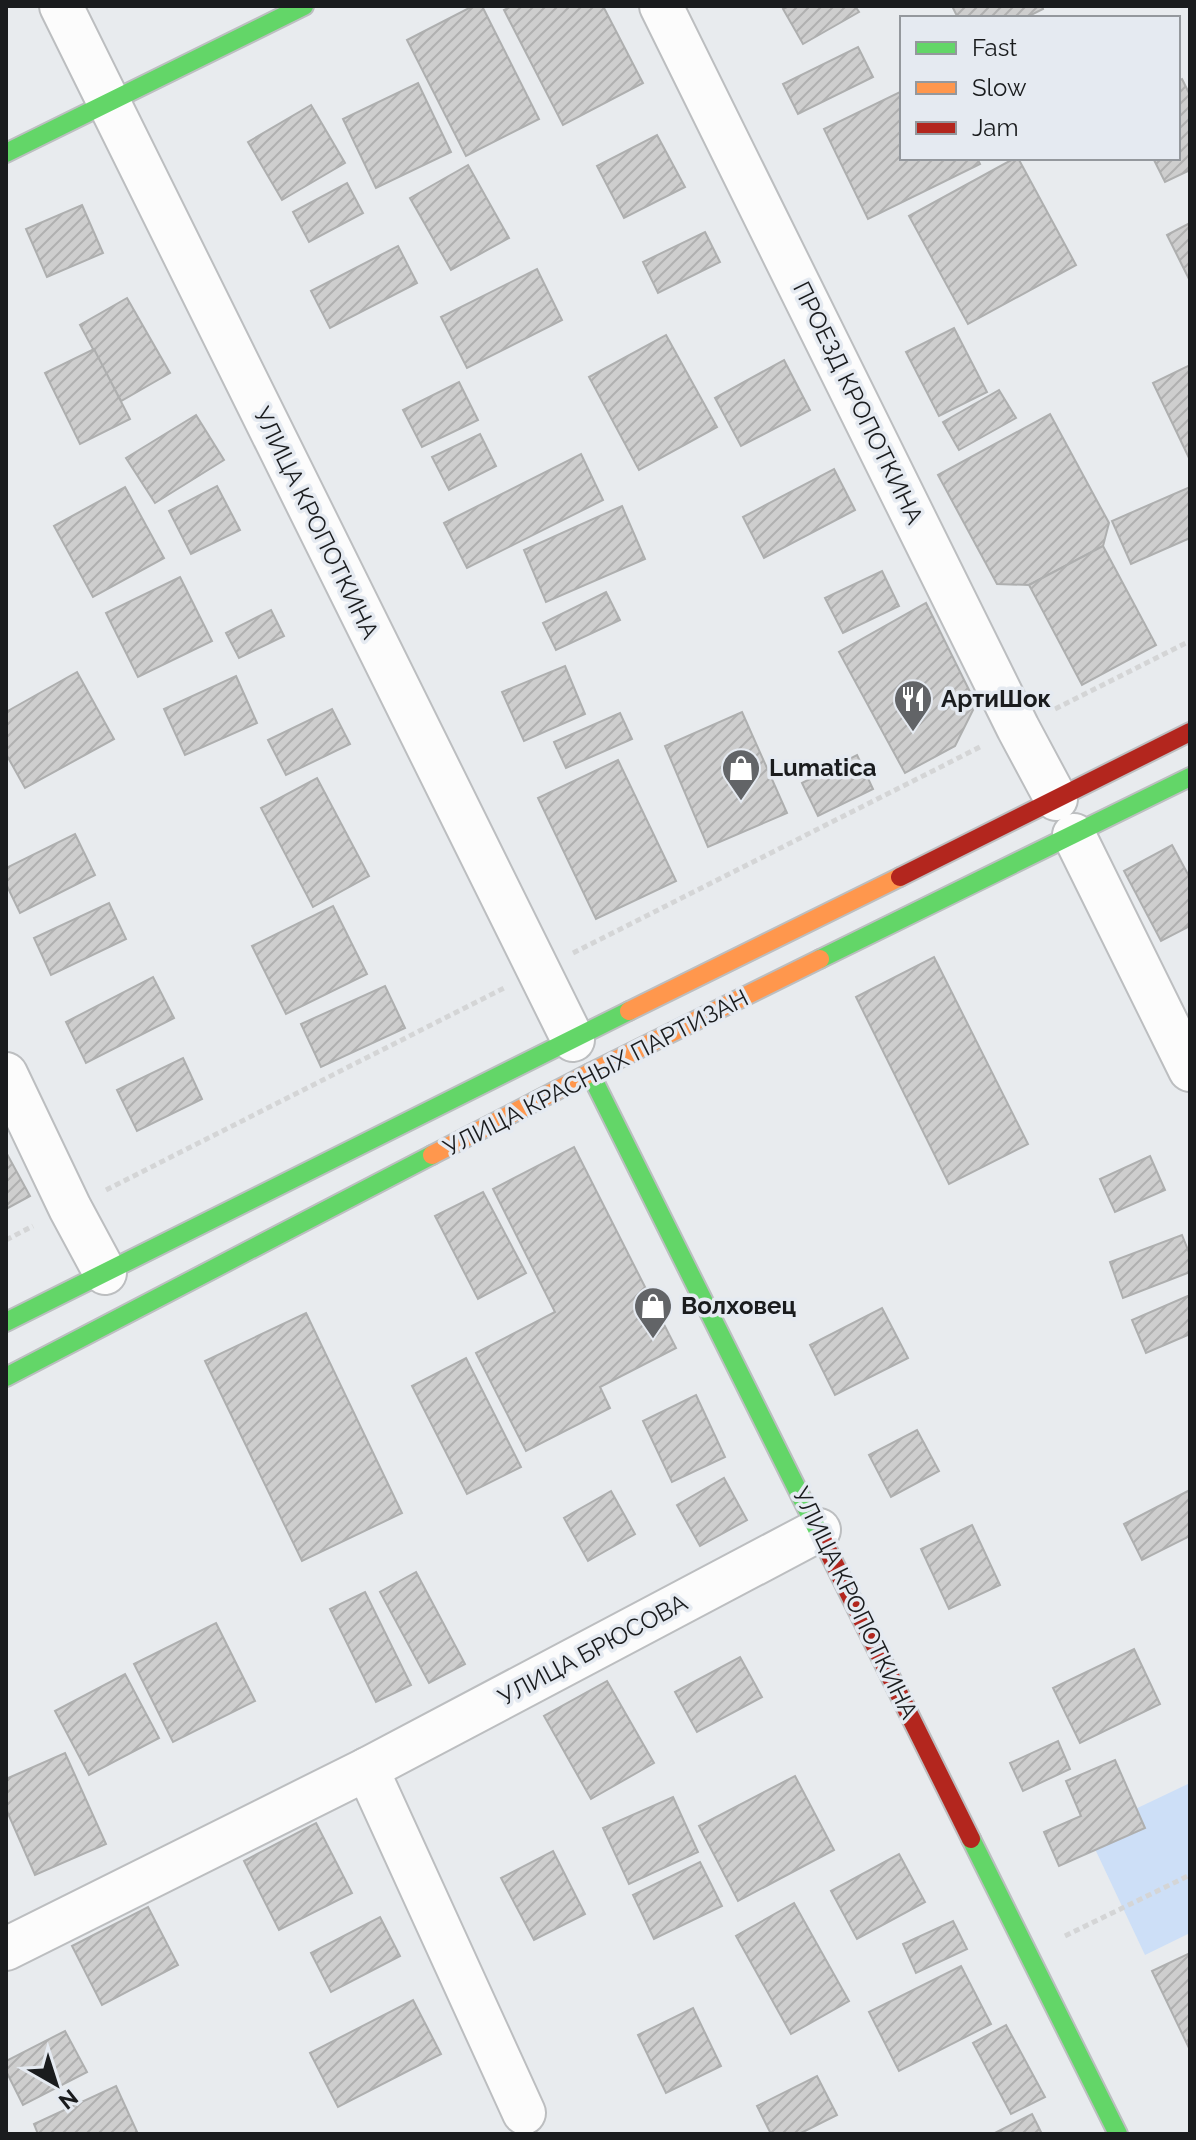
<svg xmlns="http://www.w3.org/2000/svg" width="1196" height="2140" font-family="Raleway,sans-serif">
<defs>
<pattern id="building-hatch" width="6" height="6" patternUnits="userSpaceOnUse" patternTransform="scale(2)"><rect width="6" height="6" fill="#cecece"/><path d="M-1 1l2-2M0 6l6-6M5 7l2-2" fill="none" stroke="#b0b0b0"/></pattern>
</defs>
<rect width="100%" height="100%" fill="#e8ebee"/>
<!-- green -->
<path fill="#cddff7" d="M 1190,1783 L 1190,1933 L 1145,1955 L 1087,1832 Z"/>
<!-- building -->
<g fill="url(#building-hatch)" stroke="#aeafaf" stroke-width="2">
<path d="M 473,6 L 482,6 L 539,119 L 466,156 L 407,40 Z"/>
<path d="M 512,6 L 603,6 L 643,83 L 563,125 L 504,10 Z"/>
<path d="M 789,6 L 855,6 L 859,12 L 803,44 L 783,9 Z"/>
<path d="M 952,6 L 1042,6 L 1043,9 L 1025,18 L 958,18 Z"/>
<path d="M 858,47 L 873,77 L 798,114 L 783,84 Z"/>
<path d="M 1182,79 L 1190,95 L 1190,170 L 1165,182 L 1153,158 L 1178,158 L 1178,81 Z"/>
<path d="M 418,83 L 451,152 L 376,188 L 343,119 Z"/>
<path d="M 902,91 L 902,158 L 977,158 L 980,164 L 868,219 L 824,129 Z"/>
<path d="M 311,105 L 345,163 L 282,200 L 248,142 Z"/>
<path d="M 657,135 L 685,187 L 624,218 L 597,166 Z"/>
<path d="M 1015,158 L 1018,158 L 1076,265 L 968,324 L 909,216 Z"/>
<path d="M 468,165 L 509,238 L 451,270 L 410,198 Z"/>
<path d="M 347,183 L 363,213 L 309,242 L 293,212 Z"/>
<path d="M 82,205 L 103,253 L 47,277 L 26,229 Z"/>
<path d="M 1190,223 L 1190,281 L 1167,235 Z"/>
<path d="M 705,232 L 720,262 L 658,293 L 643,262 Z"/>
<path d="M 398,246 L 417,283 L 330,328 L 311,291 Z"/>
<path d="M 537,269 L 562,320 L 467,368 L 441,317 Z"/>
<path d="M 127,298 L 170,373 L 121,401 L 80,325 Z"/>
<path d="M 954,328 L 987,392 L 939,416 L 906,352 Z"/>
<path d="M 666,335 L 717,427 L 639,470 L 589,377 Z"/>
<path d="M 94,349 L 130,419 L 80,444 L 45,373 Z"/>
<path d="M 784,360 L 810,410 L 741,446 L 715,398 Z"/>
<path d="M 1190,365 L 1190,460 L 1153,383 Z"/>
<path d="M 459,382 L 478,420 L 422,447 L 403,410 Z"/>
<path d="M 999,390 L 1016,418 L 959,450 L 943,422 Z"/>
<path d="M 1050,414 L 1109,523 L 1103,546 L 1029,585 L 997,584 L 938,475 Z"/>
<path d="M 196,415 L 224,460 L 155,503 L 126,458 Z"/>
<path d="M 480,434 L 496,466 L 449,490 L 432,457 Z"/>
<path d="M 581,454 L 603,500 L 467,568 L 444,523 Z"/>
<path d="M 834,469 L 855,510 L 764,558 L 743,517 Z"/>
<path d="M 217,486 L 240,530 L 191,554 L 169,511 Z"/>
<path d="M 125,487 L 164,558 L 93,597 L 54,526 Z"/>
<path d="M 1190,487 L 1190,538 L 1131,564 L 1112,521 Z"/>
<path d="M 622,506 L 645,559 L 546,602 L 524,550 Z"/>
<path d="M 1103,546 L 1156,645 L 1082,685 L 1029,585 Z"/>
<path d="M 882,571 L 899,606 L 843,633 L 825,598 Z"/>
<path d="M 180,577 L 212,641 L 138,677 L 106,613 Z"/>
<path d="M 606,592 L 620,620 L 556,650 L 543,623 Z"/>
<path d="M 926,603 L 976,704 L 955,746 L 905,773 L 839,652 Z"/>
<path d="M 271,610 L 284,636 L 239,658 L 226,633 Z"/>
<path d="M 565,666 L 585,714 L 524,741 L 502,692 Z"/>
<path d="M 77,672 L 114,739 L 25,788 L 6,754 L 6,712 Z"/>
<path d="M 236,676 L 257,723 L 185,755 L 164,709 Z"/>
<path d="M 332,709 L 350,744 L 286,775 L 268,740 Z"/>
<path d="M 742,712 L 787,813 L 708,847 L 665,746 Z"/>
<path d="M 620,713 L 632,739 L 566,768 L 554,742 Z"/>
<path d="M 857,755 L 873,789 L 818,816 L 802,783 Z"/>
<path d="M 618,760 L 676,881 L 596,919 L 538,798 Z"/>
<path d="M 317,778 L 369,876 L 313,907 L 261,808 Z"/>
<path d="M 75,834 L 95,875 L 20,913 L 6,884 L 6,868 Z"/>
<path d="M 1172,845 L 1190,878 L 1190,926 L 1161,941 L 1124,871 Z"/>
<path d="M 109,903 L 126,939 L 51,975 L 34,938 Z"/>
<path d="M 333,906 L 367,974 L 286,1014 L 252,946 Z"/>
<path d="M 934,957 L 1028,1144 L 949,1184 L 856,997 Z"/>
<path d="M 153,977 L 174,1018 L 86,1063 L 66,1022 Z"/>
<path d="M 385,986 L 405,1028 L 321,1067 L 301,1024 Z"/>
<path d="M 183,1058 L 202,1099 L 137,1131 L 117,1090 Z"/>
<path d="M 574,1147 L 676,1348 L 600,1387 L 610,1408 L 526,1451 L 476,1353 L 555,1312 L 493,1189 Z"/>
<path d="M 7,1154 L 30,1196 L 6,1209 L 6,1155 Z"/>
<path d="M 1150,1156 L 1165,1190 L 1115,1212 L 1100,1179 Z"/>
<path d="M 483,1192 L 526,1273 L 478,1299 L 435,1216 Z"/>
<path d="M 1182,1235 L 1190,1255 L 1190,1272 L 1123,1298 L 1110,1262 Z"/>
<path d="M 1190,1295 L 1190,1334 L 1146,1353 L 1132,1320 Z"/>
<path d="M 882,1308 L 908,1358 L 835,1395 L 810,1345 Z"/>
<path d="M 306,1313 L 402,1513 L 302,1561 L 205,1361 Z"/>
<path d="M 466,1358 L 521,1467 L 467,1494 L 412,1386 Z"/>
<path d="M 696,1395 L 725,1457 L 672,1482 L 643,1421 Z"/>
<path d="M 917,1430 L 939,1471 L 891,1497 L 869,1455 Z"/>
<path d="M 724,1478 L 747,1520 L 700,1546 L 677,1505 Z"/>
<path d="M 1190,1490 L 1190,1536 L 1142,1560 L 1124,1524 Z"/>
<path d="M 611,1491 L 635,1534 L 588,1561 L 564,1518 Z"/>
<path d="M 972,1525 L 1000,1585 L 949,1609 L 921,1549 Z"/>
<path d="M 416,1572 L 465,1664 L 429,1683 L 380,1592 Z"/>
<path d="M 365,1592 L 411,1685 L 376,1702 L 330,1609 Z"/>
<path d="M 216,1623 L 255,1701 L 173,1742 L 134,1664 Z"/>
<path d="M 1134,1649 L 1160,1704 L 1080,1743 L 1053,1688 Z"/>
<path d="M 740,1657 L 762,1697 L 697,1732 L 675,1692 Z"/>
<path d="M 125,1674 L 159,1738 L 89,1775 L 55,1711 Z"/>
<path d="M 607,1681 L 654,1763 L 591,1799 L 544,1716 Z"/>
<path d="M 1058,1741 L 1070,1769 L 1023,1791 L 1010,1763 Z"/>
<path d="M 65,1753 L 106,1844 L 35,1875 L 6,1809 L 6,1779 Z"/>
<path d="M 1115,1760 L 1145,1828 L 1059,1866 L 1044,1832 L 1081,1816 L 1066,1781 Z"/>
<path d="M 795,1776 L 834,1850 L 738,1901 L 699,1826 Z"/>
<path d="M 673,1797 L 698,1852 L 629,1884 L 603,1828 Z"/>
<path d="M 316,1823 L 352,1893 L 279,1930 L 244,1861 Z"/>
<path d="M 553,1851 L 585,1914 L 534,1940 L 501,1878 Z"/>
<path d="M 899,1854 L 925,1902 L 857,1939 L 831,1891 Z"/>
<path d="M 700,1862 L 722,1906 L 654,1939 L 633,1895 Z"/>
<path d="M 794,1903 L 849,2001 L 791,2034 L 736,1936 Z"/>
<path d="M 148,1907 L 178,1965 L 102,2005 L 72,1946 Z"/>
<path d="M 380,1917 L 400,1956 L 331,1992 L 311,1953 Z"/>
<path d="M 953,1921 L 967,1949 L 916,1973 L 903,1944 Z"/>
<path d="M 1190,1953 L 1190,2050 L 1152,1971 Z"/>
<path d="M 961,1966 L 991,2024 L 899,2071 L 869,2012 Z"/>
<path d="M 413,2000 L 441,2054 L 338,2107 L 310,2053 Z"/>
<path d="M 693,2008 L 721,2066 L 666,2093 L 638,2035 Z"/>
<path d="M 1006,2025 L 1045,2097 L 1011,2114 L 973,2043 Z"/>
<path d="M 65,2031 L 87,2072 L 23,2105 L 6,2071 L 6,2061 Z"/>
<path d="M 817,2076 L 837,2115 L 799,2134 L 771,2134 L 757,2106 Z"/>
<path d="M 116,2086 L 138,2134 L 38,2134 L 34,2124 Z"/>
<path d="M 1032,2114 L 1042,2134 L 993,2134 Z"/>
</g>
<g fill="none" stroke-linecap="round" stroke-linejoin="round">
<defs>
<g id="street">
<path d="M 61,6 L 573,1040"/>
<path d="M 661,6 L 1018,728 L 1056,799"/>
<path d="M 1074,835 L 1190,1070"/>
<path d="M 6,1074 L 70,1208 L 105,1273"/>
<path d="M 367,1769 L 524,2113"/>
<path d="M 6,1949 L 367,1769 L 819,1530"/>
</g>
<g id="fast">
<path d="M 6,153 L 304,6"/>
<path d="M 820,959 L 1190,777"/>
<path d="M 590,1073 L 821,1537"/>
<path d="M 6,1322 L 629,1011"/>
<path d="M 6,1377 L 432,1155"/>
<path d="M 971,1839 L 1118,2134"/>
</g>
<g id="slow">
<path d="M 629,1011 L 900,877"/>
<path d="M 432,1155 L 590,1073 L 820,959"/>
</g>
<g id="jam">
<path d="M 900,877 L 1190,732"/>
<path d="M 821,1537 L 971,1839"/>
</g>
</defs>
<!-- street casing -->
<use href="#street" stroke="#bcbec0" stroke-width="46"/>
<!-- fast casing -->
<use href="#fast" stroke="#bcbec0" stroke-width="22"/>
<!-- slow casing -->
<use href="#slow" stroke="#bcbec0" stroke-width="22"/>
<!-- jam casing -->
<use href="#jam" stroke="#bcbec0" stroke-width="22"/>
<!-- path -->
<g stroke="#d4d5d6" stroke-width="5" stroke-dasharray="6 4" stroke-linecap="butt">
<path d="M 1055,709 L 1190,641"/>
<path d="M 573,953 L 982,746"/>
<path d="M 106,1190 L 504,988"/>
<path d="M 6,1240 L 33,1226"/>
<path d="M 1065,1936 L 1190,1875"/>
</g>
<!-- street -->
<use href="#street" stroke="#fcfcfc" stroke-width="42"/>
<!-- fast -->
<use href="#fast" stroke="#63d668" stroke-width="18"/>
<!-- slow -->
<use href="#slow" stroke="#ff974d" stroke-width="18"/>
<!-- jam -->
<use href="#jam" stroke="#b3261e" stroke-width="18"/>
</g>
<!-- icons -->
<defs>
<symbol id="restaurant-pin" viewBox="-11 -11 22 30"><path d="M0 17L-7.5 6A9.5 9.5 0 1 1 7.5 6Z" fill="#626467" stroke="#e5eaf1"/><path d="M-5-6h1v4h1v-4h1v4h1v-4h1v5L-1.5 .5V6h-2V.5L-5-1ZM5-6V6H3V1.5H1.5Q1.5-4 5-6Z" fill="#fff"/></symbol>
<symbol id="shop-pin" viewBox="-11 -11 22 30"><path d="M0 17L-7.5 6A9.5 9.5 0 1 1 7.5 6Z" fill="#626467" stroke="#e5eaf1"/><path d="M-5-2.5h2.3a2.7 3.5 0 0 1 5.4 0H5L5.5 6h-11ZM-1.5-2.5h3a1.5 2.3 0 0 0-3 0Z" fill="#fff"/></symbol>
</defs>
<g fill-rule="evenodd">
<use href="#restaurant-pin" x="891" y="677" width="44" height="60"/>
<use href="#shop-pin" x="719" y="746" width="44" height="60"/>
<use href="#shop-pin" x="631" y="1284" width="44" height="60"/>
</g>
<g text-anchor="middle" stroke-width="7" stroke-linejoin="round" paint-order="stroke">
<!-- street labels -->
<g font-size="24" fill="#1a1c1e" stroke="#e5eaf1">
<text transform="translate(858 403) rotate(64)" y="8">ПРОЕЗД КРОПОТКИНА</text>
<text transform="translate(316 523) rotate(64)" y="8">УЛИЦА КРОПОТКИНА</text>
<text transform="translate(596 1073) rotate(-27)" y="8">УЛИЦА КРАСНЫХ ПАРТИЗАН</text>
<text transform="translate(855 1603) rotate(64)" y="8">УЛИЦА КРОПОТКИНА</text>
<text transform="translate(593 1650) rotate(-28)" y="8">УЛИЦА БРЮСОВА</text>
</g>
<!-- poi labels -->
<g font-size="24" font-weight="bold" fill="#1a1c1e" stroke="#e5eaf1" text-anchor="start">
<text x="941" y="707">АртиШок</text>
<text x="769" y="776">Lumatica</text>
<text x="681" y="1314">Волховец</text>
</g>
</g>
<!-- border -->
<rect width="1196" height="2140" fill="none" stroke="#1a1c1e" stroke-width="16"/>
<!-- legend -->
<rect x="900" y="16" width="280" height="144" fill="#e5eaf1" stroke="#94989d" stroke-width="2"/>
<rect x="916" y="42" width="40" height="12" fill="#63d668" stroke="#94989d" stroke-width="2"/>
<text x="972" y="56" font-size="24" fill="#1a1c1e">Fast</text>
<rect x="916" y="82" width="40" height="12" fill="#ff974d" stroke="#94989d" stroke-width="2"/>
<text x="972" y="96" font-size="24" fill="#1a1c1e">Slow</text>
<rect x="916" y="122" width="40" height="12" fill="#b3261e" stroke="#94989d" stroke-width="2"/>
<text x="972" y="136" font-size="24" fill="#1a1c1e">Jam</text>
<!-- north arrow -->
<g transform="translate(56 2084) rotate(141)" stroke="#e5eaf1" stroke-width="6" paint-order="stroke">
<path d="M0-6L14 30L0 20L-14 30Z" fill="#1a1c1e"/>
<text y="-12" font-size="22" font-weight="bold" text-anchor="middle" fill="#1a1c1e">N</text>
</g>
</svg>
